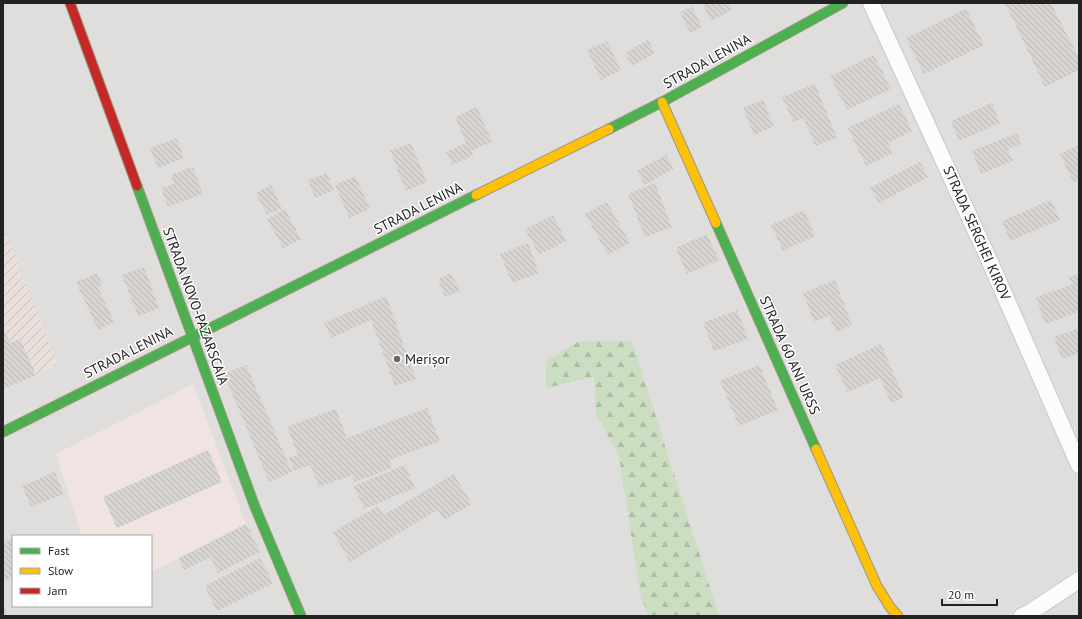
<svg xmlns="http://www.w3.org/2000/svg" width="1082" height="619" font-family="'PT Sans',sans-serif">
<defs>
<pattern id="military-furrows" width="10" height="10" patternUnits="userSpaceOnUse"><rect width="10" height="10" fill="#eae0db"/><path d="M-1 1l2-2M0 10L10 0M9 11l2-2" fill="none" stroke="#c8c0bc"/></pattern>
<pattern id="forest-firs" width="22" height="20" patternUnits="userSpaceOnUse"><rect width="22" height="20" fill="#cbdec1"/><path d="M5 1l3.5 6h-7zM16 11l3.5 6h-7z" fill="#aebea6"/></pattern>
<pattern id="building-back-hatch" width="6" height="6" patternUnits="userSpaceOnUse"><rect width="6" height="6" fill="#d7d4d2"/><path d="M-1 5l2 2M0 0l6 6M5-1l2 2" fill="none" stroke="#b8b6b4"/></pattern>
</defs>
<rect width="100%" height="100%" fill="#f0eeeb"/>
<!-- residential -->
<path fill="#dfdedc" fill-rule="evenodd" d="M 3,3 L 1079,3 L 1079,616 L 3,616 ZM 13,536 L 151,536 L 151,606 L 13,606 Z"/>
<!-- commercial -->
<path fill="#f1e3e1" d="M 193,384 L 246,524 L 151,572 L 151,536 L 82,536 L 56,454 Z"/>
<!-- military -->
<path fill="url(#military-furrows)" d="M 5,231 L 58,364 L 3,389 L 3,232 Z"/>
<!-- forest -->
<path fill="url(#forest-firs)" d="M 579,341 L 632,341 L 719,616 L 649,616 L 641,597 L 619,457 L 596,414 L 594,377 L 546,388 L 546,361 Z"/>
<!-- building -->
<g fill="url(#building-back-hatch)">
<path d="M 702,3 L 729,3 L 732,10 L 711,21 Z"/>
<path d="M 1005,3 L 1051,3 L 1079,58 L 1079,70 L 1045,87 Z"/>
<path d="M 692,7 L 702,27 L 690,33 L 680,12 Z"/>
<path d="M 966,9 L 984,45 L 924,74 L 906,38 Z"/>
<path d="M 648,40 L 655,53 L 632,66 L 625,53 Z"/>
<path d="M 607,41 L 621,70 L 601,80 L 587,50 Z"/>
<path d="M 874,55 L 891,89 L 847,110 L 830,76 Z"/>
<path d="M 815,84 L 837,138 L 815,146 L 804,118 L 793,122 L 782,97 Z"/>
<path d="M 763,100 L 774,127 L 754,135 L 743,108 Z"/>
<path d="M 992,103 L 1000,123 L 959,141 L 951,121 Z"/>
<path d="M 899,104 L 912,131 L 888,143 L 893,153 L 866,166 L 848,128 Z"/>
<path d="M 477,107 L 492,142 L 471,151 L 473,155 L 452,165 L 446,152 L 466,143 L 455,117 Z"/>
<path d="M 1017,133 L 1022,144 L 1008,149 L 1013,161 L 981,174 L 972,151 Z"/>
<path d="M 177,138 L 184,158 L 158,168 L 150,148 Z"/>
<path d="M 411,143 L 427,182 L 406,191 L 390,151 Z"/>
<path d="M 1079,145 L 1079,180 L 1073,182 L 1060,154 Z"/>
<path d="M 666,155 L 674,168 L 645,185 L 637,171 Z"/>
<path d="M 920,162 L 928,177 L 879,203 L 870,188 Z"/>
<path d="M 193,167 L 203,194 L 168,207 L 161,188 L 174,184 L 171,175 Z"/>
<path d="M 327,173 L 334,190 L 315,198 L 308,180 Z"/>
<path d="M 355,176 L 370,209 L 349,218 L 335,185 Z"/>
<path d="M 655,183 L 672,227 L 645,237 L 628,194 Z"/>
<path d="M 271,185 L 282,208 L 267,215 L 256,193 Z"/>
<path d="M 1051,200 L 1060,220 L 1010,241 L 1002,221 Z"/>
<path d="M 607,202 L 630,243 L 608,255 L 585,214 Z"/>
<path d="M 285,209 L 301,239 L 283,248 L 267,219 Z"/>
<path d="M 804,210 L 815,236 L 783,251 L 771,225 Z"/>
<path d="M 553,215 L 566,241 L 539,255 L 525,229 Z"/>
<path d="M 707,234 L 719,260 L 687,274 L 676,248 Z"/>
<path d="M 528,243 L 539,273 L 512,283 L 500,254 Z"/>
<path d="M 144,267 L 159,308 L 138,316 L 122,275 Z"/>
<path d="M 97,273 L 103,285 L 98,287 L 114,322 L 98,330 L 76,282 Z"/>
<path d="M 451,273 L 460,291 L 445,297 L 438,279 Z"/>
<path d="M 1079,274 L 1079,306 L 1077,307 L 1079,312 L 1045,324 L 1036,297 L 1072,285 L 1069,277 Z"/>
<path d="M 835,280 L 852,325 L 836,332 L 829,316 L 814,322 L 803,293 Z"/>
<path d="M 386,296 L 416,379 L 395,386 L 371,320 L 331,338 L 324,323 Z"/>
<path d="M 737,310 L 748,339 L 714,351 L 703,323 Z"/>
<path d="M 3,328 L 10,343 L 20,339 L 36,375 L 3,389 Z"/>
<path d="M 1079,328 L 1079,353 L 1062,359 L 1054,337 Z"/>
<path d="M 881,344 L 904,397 L 891,403 L 880,378 L 848,392 L 835,365 Z"/>
<path d="M 246,365 L 292,472 L 269,482 L 224,374 Z"/>
<path d="M 759,365 L 778,410 L 739,426 L 720,381 Z"/>
<path d="M 427,408 L 440,441 L 389,460 L 392,468 L 354,482 L 352,475 L 319,487 L 310,465 L 294,471 L 289,458 L 298,455 L 287,427 L 336,409 L 347,438 Z"/>
<path d="M 208,450 L 222,482 L 117,528 L 103,497 Z"/>
<path d="M 405,465 L 415,488 L 364,509 L 354,486 Z"/>
<path d="M 55,472 L 64,494 L 31,507 L 22,486 Z"/>
<path d="M 454,474 L 472,504 L 444,520 L 438,510 L 350,562 L 333,532 L 378,506 L 384,515 Z"/>
<path d="M 246,524 L 260,552 L 218,573 L 211,557 L 184,570 L 179,558 Z"/>
<path d="M 12,538 L 13,541 L 13,577 L 5,581 L 4,578 L 3,579 L 3,543 Z"/>
<path d="M 260,558 L 273,583 L 217,611 L 205,586 Z"/>
<path d="M 3,605 L 8,616 L 3,616 Z"/>
</g>
<g fill="none" stroke-linecap="round" stroke-linejoin="round">
<defs>
<g id="street">
<path d="M 871,3 L 986,253 L 1079,465"/>
<path d="M 1022,616 L 1029,613 L 1079,580"/>
</g>
<g id="fast">
<path d="M 609,129 L 662,102 L 843,3"/>
<path d="M 137,186 L 255,507 L 301,616"/>
<path d="M 716,223 L 816,449"/>
<path d="M 3,432 L 476,195"/>
</g>
<g id="slow">
<path d="M 662,102 L 716,223"/>
<path d="M 476,195 L 609,129"/>
<path d="M 816,449 L 877,586 L 890,607 L 898,616"/>
</g>
<path id="jam" d="M 70,3 L 137,186"/>
</defs>
<!-- street casing -->
<use href="#street" stroke="#c9c8c7" stroke-width="18"/>
<!-- fast casing -->
<use href="#fast" stroke="#999a82" stroke-width="11"/>
<!-- slow casing -->
<use href="#slow" stroke="#999a82" stroke-width="11"/>
<!-- jam casing -->
<use href="#jam" stroke="#999a82" stroke-width="11"/>
<!-- street -->
<use href="#street" stroke="#fdfcfc" stroke-width="16"/>
<!-- fast -->
<use href="#fast" stroke="#4caf50" stroke-width="9"/>
<!-- slow -->
<use href="#slow" stroke="#ffc107" stroke-width="9"/>
<!-- jam -->
<use href="#jam" stroke="#c62828" stroke-width="9"/>
</g>
<!-- markers -->
<circle fill="#6a6968" stroke="#fff" stroke-width="1.5" cx="397" cy="359" r="4"/>
<g text-anchor="middle" stroke-width="3" stroke-linejoin="round" paint-order="stroke">
<!-- street labels -->
<g font-size="14" fill="#222" stroke="#fff">
<text transform="translate(707 61) rotate(-29)" y="5">STRADA LENINA</text>
<text transform="translate(418 208) rotate(-27)" y="5">STRADA LENINA</text>
<text transform="translate(977 233) rotate(66)" y="5">STRADA SERGHEI KIROV</text>
<text transform="translate(196 306) rotate(70)" y="5">STRADA NOVO-PAZARSCAIA</text>
<text transform="translate(128 352) rotate(-27)" y="5">STRADA LENINA</text>
<text transform="translate(790 355) rotate(66)" y="5">STRADA 60 ANI URSS</text>
</g>
<!-- poi labels -->
<g font-size="14" fill="#222" stroke="#fff" text-anchor="start">
<text x="405" y="364">Merișor</text>
</g>
</g>
<!-- border -->
<rect width="1082" height="619" fill="none" stroke="#222222" stroke-width="8"/>
<!-- legend -->
<rect x="12" y="535" width="140" height="72" fill="#ffffff" stroke="#a7a7a7"/>
<rect x="20" y="548" width="20" height="6" fill="#4caf50" stroke="#a7a7a7"/>
<text x="48" y="555" font-size="12" fill="#222222">Fast</text>
<rect x="20" y="568" width="20" height="6" fill="#ffc107" stroke="#a7a7a7"/>
<text x="48" y="575" font-size="12" fill="#222222">Slow</text>
<rect x="20" y="588" width="20" height="6" fill="#c62828" stroke="#a7a7a7"/>
<text x="48" y="595" font-size="12" fill="#222222">Jam</text>
<!-- scale -->
<path d="M942 599v6h55v-6" fill="none" stroke="#222222" stroke-width="2"/>
<text x="948" y="599" font-size="12" fill="#222222" stroke="#ffffff" stroke-width="3" paint-order="stroke">20 m</text>
</svg>
